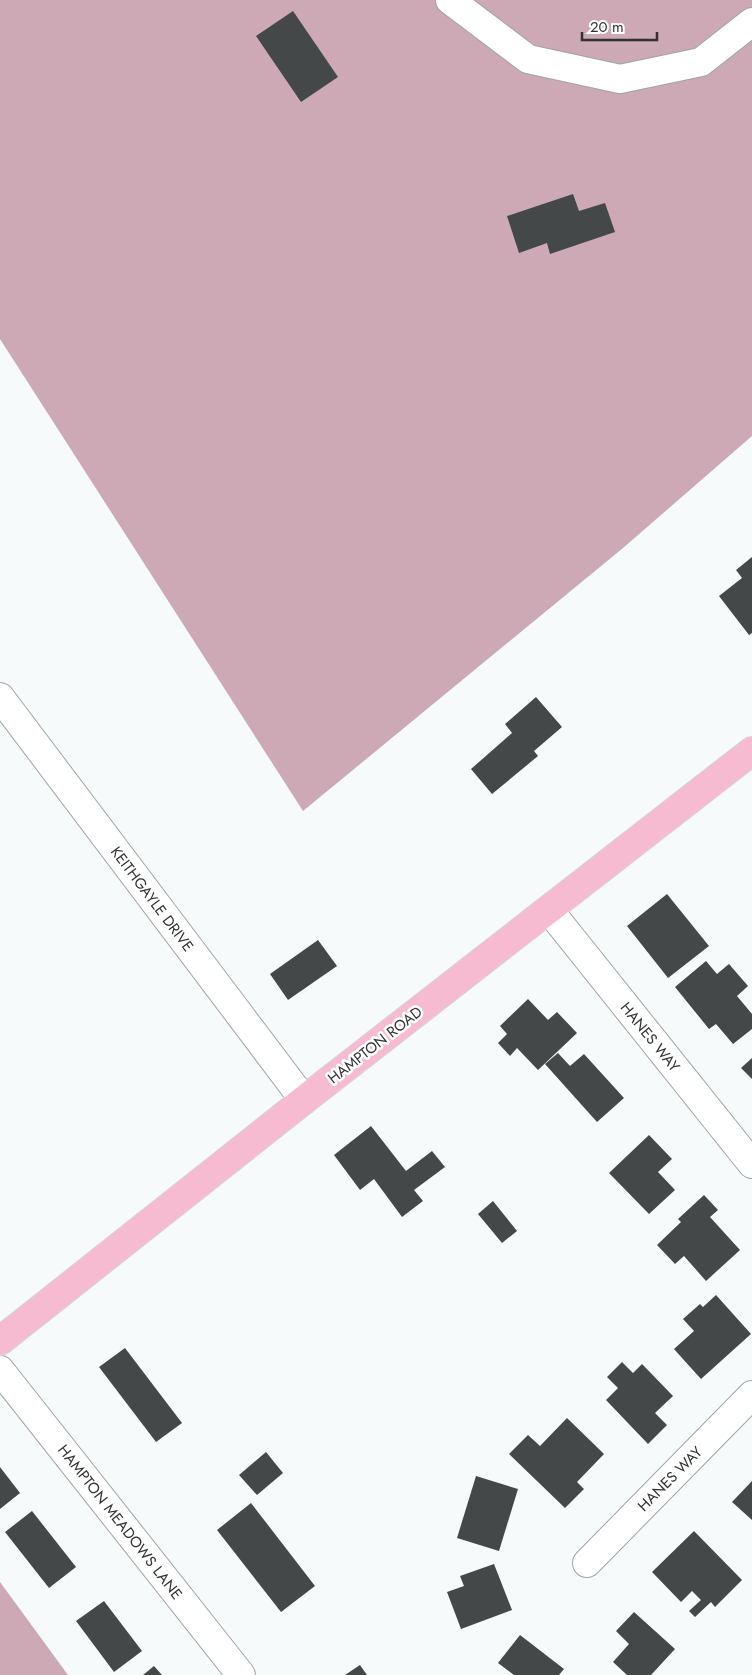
<svg xmlns="http://www.w3.org/2000/svg" width="752" height="1675" font-family="Jost,sans-serif">
<rect width="100%" height="100%" fill="#f6fafb"/>
<!-- forest -->
<g fill="#cca9b4">
<path d="M 0,0 L 752,0 L 752,436 L 623,548 L 303,811 L 0,339 Z"/>
<path d="M 0,1582 L 68,1675 L 0,1675 Z"/>
</g>
<!-- building -->
<g fill="#444848">
<path d="M 293,11 L 338,77 L 301,102 L 256,36 Z"/>
<path d="M 573,194 L 579,211 L 605,203 L 615,232 L 550,254 L 547,243 L 519,253 L 507,216 Z"/>
<path d="M 752,557 L 752,633 L 749,635 L 719,596 L 742,578 L 736,570 Z"/>
<path d="M 536,697 L 562,727 L 534,751 L 538,756 L 492,794 L 471,769 L 512,733 L 505,724 Z"/>
<path d="M 667,894 L 709,946 L 668,978 L 627,926 Z"/>
<path d="M 318,940 L 337,966 L 288,1000 L 270,974 Z"/>
<path d="M 706,961 L 717,974 L 729,964 L 748,986 L 737,996 L 752,1014 L 752,1029 L 733,1044 L 716,1024 L 709,1029 L 675,987 Z"/>
<path d="M 528,999 L 548,1020 L 557,1012 L 577,1033 L 538,1070 L 517,1048 L 510,1056 L 498,1043 L 507,1034 L 500,1026 Z"/>
<path d="M 558,1053 L 570,1066 L 584,1054 L 624,1098 L 597,1122 L 545,1064 Z"/>
<path d="M 752,1058 L 752,1079 L 741,1068 Z"/>
<path d="M 371,1126 L 406,1171 L 432,1151 L 445,1167 L 414,1190 L 423,1201 L 402,1217 L 374,1179 L 360,1190 L 334,1155 Z"/>
<path d="M 649,1135 L 672,1159 L 658,1172 L 675,1190 L 649,1214 L 609,1173 Z"/>
<path d="M 704,1195 L 718,1210 L 710,1217 L 740,1250 L 706,1281 L 684,1256 L 675,1264 L 657,1245 L 681,1222 L 678,1219 Z"/>
<path d="M 493,1201 L 517,1231 L 502,1243 L 478,1214 Z"/>
<path d="M 716,1295 L 751,1334 L 701,1379 L 674,1349 L 694,1331 L 683,1319 L 700,1304 L 703,1307 Z"/>
<path d="M 125,1348 L 182,1423 L 156,1442 L 99,1367 Z"/>
<path d="M 622,1362 L 633,1373 L 642,1364 L 673,1396 L 655,1413 L 667,1425 L 648,1444 L 606,1400 L 618,1388 L 607,1377 Z"/>
<path d="M 567,1418 L 604,1454 L 577,1482 L 584,1489 L 565,1508 L 509,1454 L 528,1435 L 540,1446 Z"/>
<path d="M 266,1452 L 283,1473 L 257,1495 L 239,1475 Z"/>
<path d="M 0,1467 L 20,1493 L 0,1509 Z"/>
<path d="M 476,1476 L 518,1489 L 499,1551 L 457,1538 Z"/>
<path d="M 752,1481 L 752,1520 L 732,1502 Z"/>
<path d="M 251,1503 L 315,1586 L 281,1612 L 217,1530 Z"/>
<path d="M 32,1511 L 76,1567 L 49,1588 L 5,1532 Z"/>
<path d="M 694,1531 L 742,1580 L 715,1607 L 711,1602 L 695,1617 L 689,1611 L 701,1600 L 692,1591 L 681,1602 L 652,1572 Z"/>
<path d="M 494,1564 L 512,1610 L 461,1629 L 447,1592 L 464,1586 L 460,1576 Z"/>
<path d="M 104,1601 L 142,1651 L 114,1672 L 76,1621 Z"/>
<path d="M 634,1612 L 675,1649 L 651,1675 L 627,1675 L 613,1662 L 629,1644 L 616,1631 Z"/>
<path d="M 520,1635 L 564,1669 L 559,1675 L 514,1675 L 498,1663 Z"/>
<path d="M 360,1665 L 367,1675 L 345,1675 Z"/>
<path d="M 154,1666 L 162,1675 L 143,1675 Z"/>
</g>
<g fill="none" stroke-linecap="round" stroke-linejoin="round">
<defs>
<g id="minor">
<path d="M 450,0 L 528,59 L 620,79 L 701,62 L 752,22"/>
<path d="M 0,697 L 304,1100"/>
<path d="M 549,910 L 752,1164"/>
<path d="M 0,1370 L 241,1675"/>
<path d="M 587,1563 L 752,1395"/>
</g>
<path id="major" d="M 0,1341 L 304,1100 L 752,751"/>
</defs>
<!-- minor casing -->
<use href="#minor" stroke="#a0a4a5" stroke-width="30"/>
<!-- major casing -->
<use href="#major" stroke="#d6d6d6" stroke-width="30"/>
<!-- minor -->
<use href="#minor" stroke="#fff" stroke-width="28"/>
<!-- major -->
<use href="#major" stroke="#f7bbd1" stroke-width="28"/>
</g>
<g text-anchor="middle" stroke-width="5" stroke-linejoin="round" paint-order="stroke">
<!-- street labels -->
<g font-size="15" fill="#313233" stroke="#fff">
<text transform="translate(152 899) rotate(53)" y="5">KEITHGAYLE DRIVE</text>
<text transform="translate(650 1037) rotate(51)" y="5">HANES WAY</text>
<text transform="translate(375 1045) rotate(-38)" y="5">HAMPTON ROAD</text>
<text transform="translate(670 1479) rotate(-45)" y="5">HANES WAY</text>
<text transform="translate(120 1522) rotate(52)" y="5">HAMPTON MEADOWS LANE</text>
</g>
</g>
<!-- scale -->
<path d="M582 32v8h75v-8" fill="none" stroke="#313233" stroke-width="2.5"/>
<text x="590" y="32" font-size="15" fill="#313233" stroke="#ffffff" stroke-width="4" paint-order="stroke">20 m</text>
</svg>
